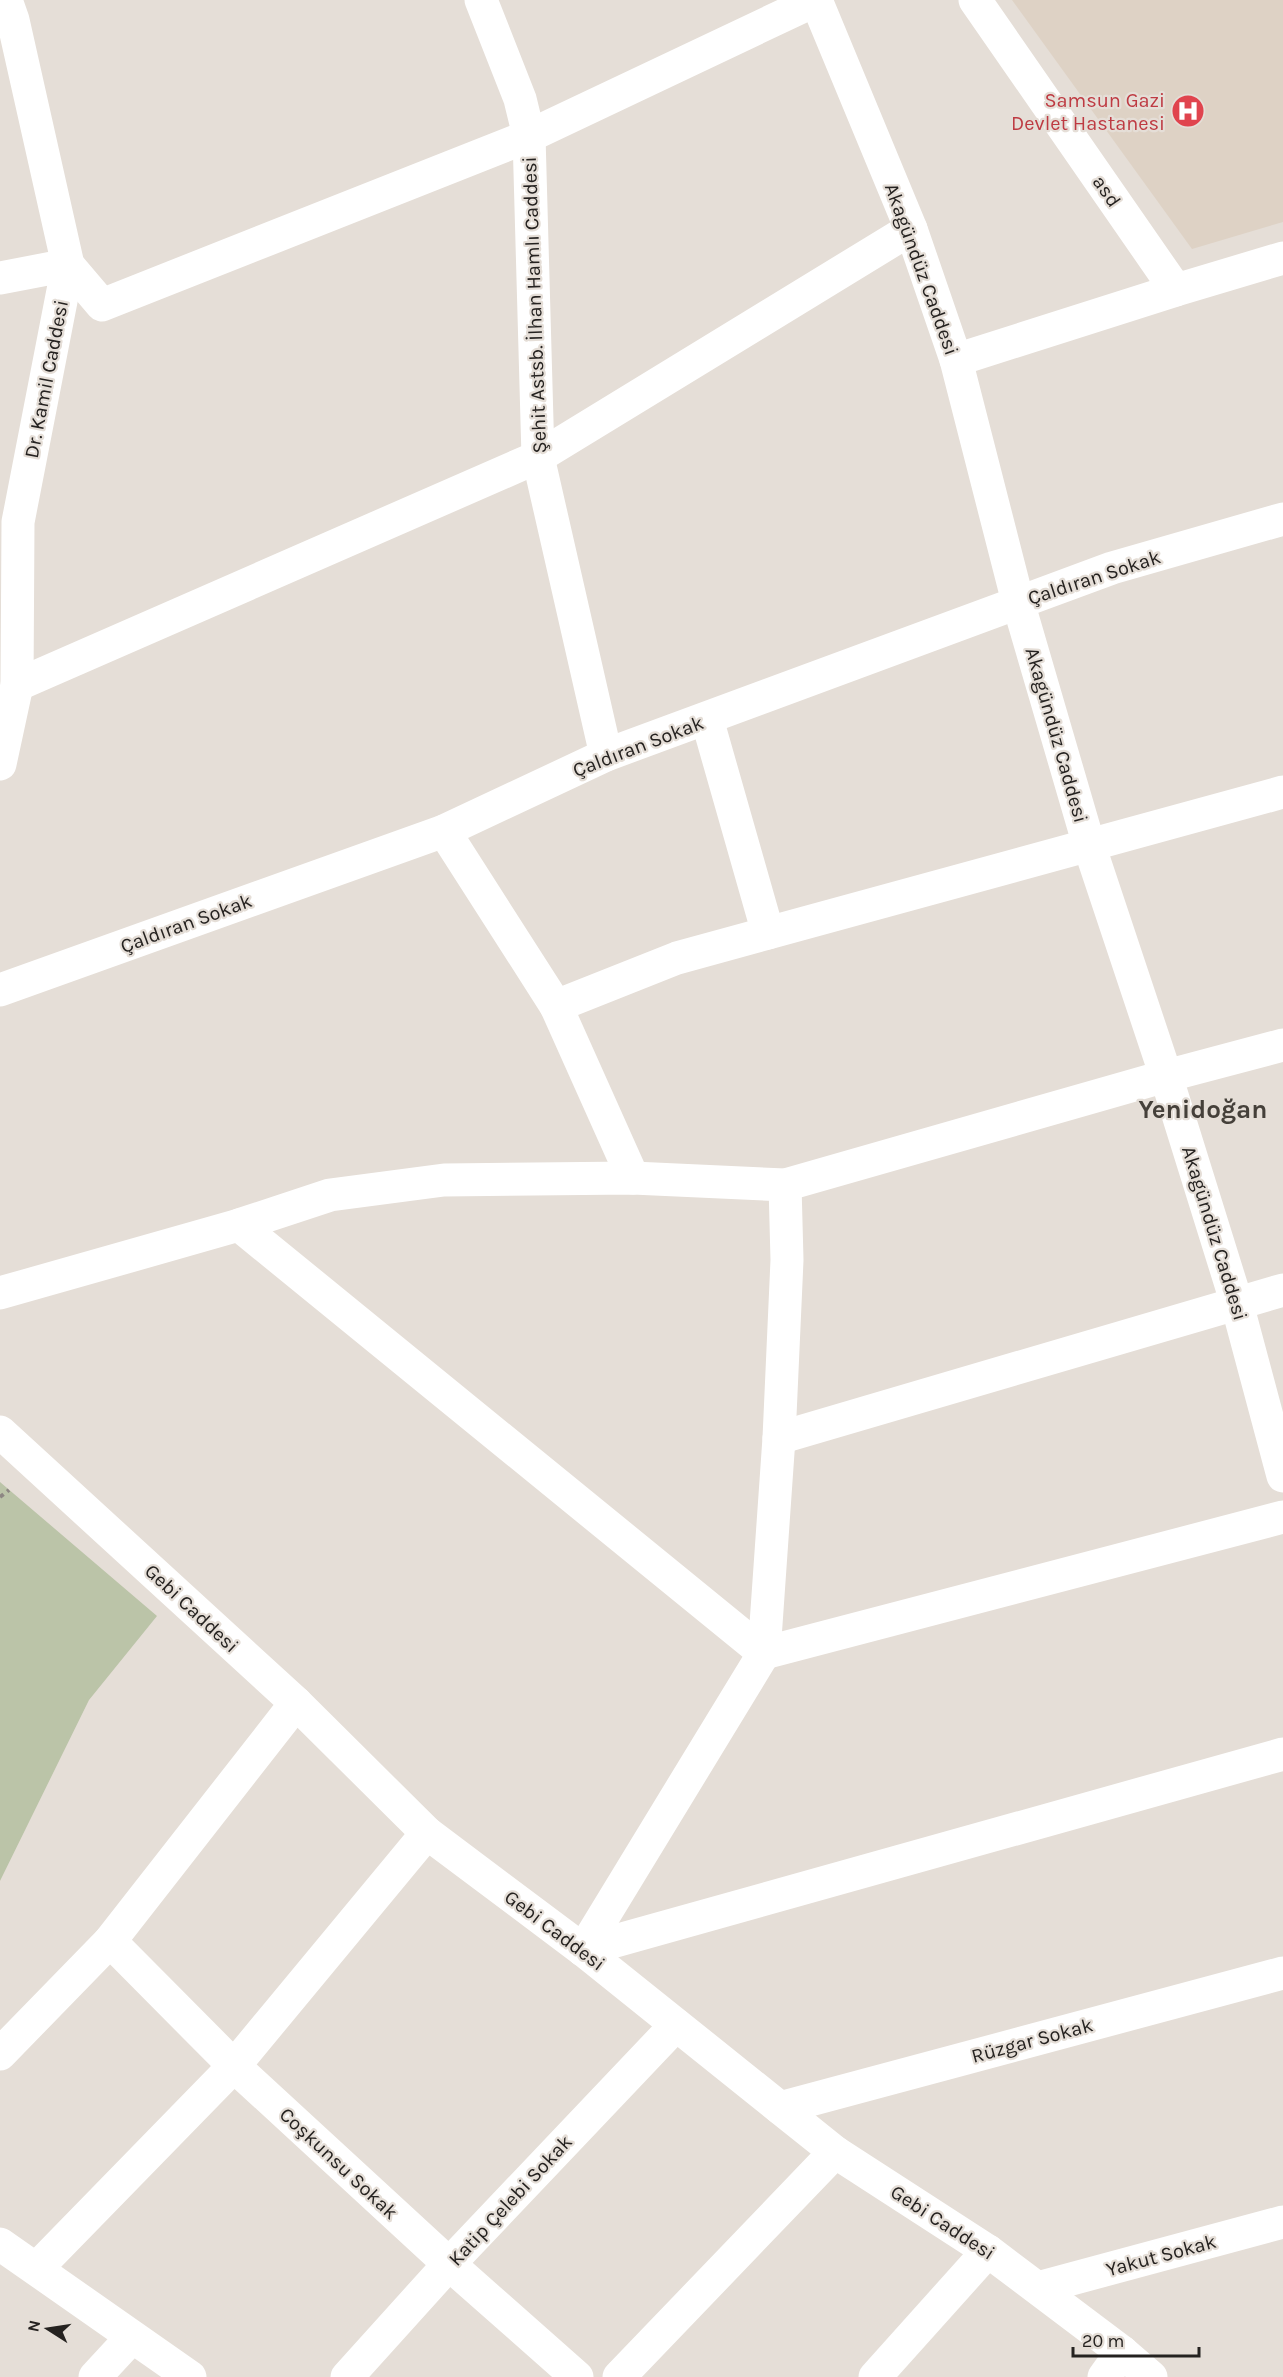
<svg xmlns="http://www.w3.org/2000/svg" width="1283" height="2377" font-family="Karla,sans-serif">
<rect width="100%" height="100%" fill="#e5ded7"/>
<!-- built -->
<path fill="#ded2c5" d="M 1012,0 L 1283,0 L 1283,222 L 1192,249 Z"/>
<!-- park -->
<path fill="#bbc4a8" d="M 0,1482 L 157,1616 L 89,1700 L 0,1881 Z"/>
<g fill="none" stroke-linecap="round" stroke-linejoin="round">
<!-- path -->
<path stroke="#8d8783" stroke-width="4" stroke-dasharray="4.5 4.5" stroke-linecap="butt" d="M 0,1497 L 9,1490"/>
<!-- minor -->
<g stroke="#fff" stroke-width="33">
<path d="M 481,0 L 520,99 L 529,136 L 538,457 L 606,755"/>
<path d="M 816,0 L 911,229 L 956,360 L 1018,602 L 1089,845 L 1166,1076 L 1237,1304 L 1283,1476"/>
<path d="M 975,0 L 1176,290 L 1283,258"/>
<path d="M 0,278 L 68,265 L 102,305 L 529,136 L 816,0"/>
<path d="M 956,360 L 1176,290"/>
<path d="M 17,685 L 538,457 L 911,229"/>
<path d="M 707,719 L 768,933"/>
<path d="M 444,831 L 556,1006 L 677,958 L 1283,792"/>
<path d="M 0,990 L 444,831 L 606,755 L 1112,568 L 1283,519"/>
<path d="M 556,1006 L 633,1178"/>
<path d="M 239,1225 L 764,1653 L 1283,1517"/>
<path d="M 0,1293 L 239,1225 L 330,1195 L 444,1180 L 633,1178 L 785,1185 L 1166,1076 L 1283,1045"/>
<path d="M 779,1438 L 1283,1290"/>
<path d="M 110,1941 L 234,2066 L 449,2264 L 577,2377"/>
<path d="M 583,1950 L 764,1653 L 779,1438 L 787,1260 L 785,1185"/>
<path d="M 583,1950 L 1283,1754"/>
<path d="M 0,2054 L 110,1941 L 296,1703"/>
<path d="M 780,2108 L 1283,1973"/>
<path d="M 0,2244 L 190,2377"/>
<path d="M 37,2268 L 234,2066 L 427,1833"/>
<path d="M 1038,2288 L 1283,2222"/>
<path d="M 95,2377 L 132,2337"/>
<path d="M 347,2377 L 449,2264 L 676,2025"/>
<path d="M 619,2377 L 835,2152"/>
<path d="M 875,2377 L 988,2251"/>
<path d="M 1104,2377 L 1122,2352"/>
</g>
<!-- secondary -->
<g stroke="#fff" stroke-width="33">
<path d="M 0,764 L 17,685 L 18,522 L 68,265 L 13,20 L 6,0"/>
<path d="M 0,1432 L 296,1703 L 427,1833 L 583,1950 L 835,2152 L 988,2251 L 1122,2352 L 1151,2377"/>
</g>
</g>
<!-- icons -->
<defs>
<symbol id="hospital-disc" viewBox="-11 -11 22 22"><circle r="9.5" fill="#e0444e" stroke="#e5ded7"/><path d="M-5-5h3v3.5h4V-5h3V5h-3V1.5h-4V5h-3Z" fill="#fff"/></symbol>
</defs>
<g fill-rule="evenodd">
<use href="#hospital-disc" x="1169" y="92" width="38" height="38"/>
</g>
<g text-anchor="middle" stroke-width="4.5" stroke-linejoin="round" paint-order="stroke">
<!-- health labels -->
<g font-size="20" fill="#be3a42" stroke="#e5ded7" text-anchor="end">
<text x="1165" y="107">Samsun Gazi<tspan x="1165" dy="23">Devlet Hastanesi</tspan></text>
</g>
<!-- street labels -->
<g font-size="20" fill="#252220" stroke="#e5ded7">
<text transform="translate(1107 191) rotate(55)" y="7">asd</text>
<text transform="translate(922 269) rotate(70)" y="7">Akagündüz Caddesi</text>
<text transform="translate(534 305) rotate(-92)" y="7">Şehit Astsb. İlhan Hamlı Caddesi</text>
<text transform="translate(46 379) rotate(-79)" y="7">Dr. Kamil Caddesi</text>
<text transform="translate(1094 577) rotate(-18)" y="7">Çaldıran Sokak</text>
<text transform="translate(1057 735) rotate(74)" y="7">Akagündüz Caddesi</text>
<text transform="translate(638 746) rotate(-21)" y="7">Çaldıran Sokak</text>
<text transform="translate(186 923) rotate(-20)" y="7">Çaldıran Sokak</text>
<text transform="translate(1215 1233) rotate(73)" y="7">Akagündüz Caddesi</text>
<text transform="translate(192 1608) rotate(43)" y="7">Gebi Caddesi</text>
<text transform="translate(555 1930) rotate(37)" y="7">Gebi Caddesi</text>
<text transform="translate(1032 2040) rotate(-15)" y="7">Rüzgar Sokak</text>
<text transform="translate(339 2163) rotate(43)" y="7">Coşkunsu Sokak</text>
<text transform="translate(510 2200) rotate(-47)" y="7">Katip Çelebi Sokak</text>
<text transform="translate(943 2222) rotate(33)" y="7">Gebi Caddesi</text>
<text transform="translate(1161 2255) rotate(-15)" y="7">Yakut Sokak</text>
</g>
<!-- district labels -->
<g font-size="26" font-weight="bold" fill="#45403a" stroke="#e5ded7">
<text x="1203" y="1118">Yenidoğan</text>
</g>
</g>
<!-- north arrow -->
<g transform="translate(48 2329) rotate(282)" stroke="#e5ded7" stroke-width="4.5" paint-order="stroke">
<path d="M0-4.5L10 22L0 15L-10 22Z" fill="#252220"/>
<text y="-9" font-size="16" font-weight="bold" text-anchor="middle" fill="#252220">N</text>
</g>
<!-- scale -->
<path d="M1073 2347v9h126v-9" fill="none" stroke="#252220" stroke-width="3"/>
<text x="1082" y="2347" font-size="18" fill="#252220" stroke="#e5ded7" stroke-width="4.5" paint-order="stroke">20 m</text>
</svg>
